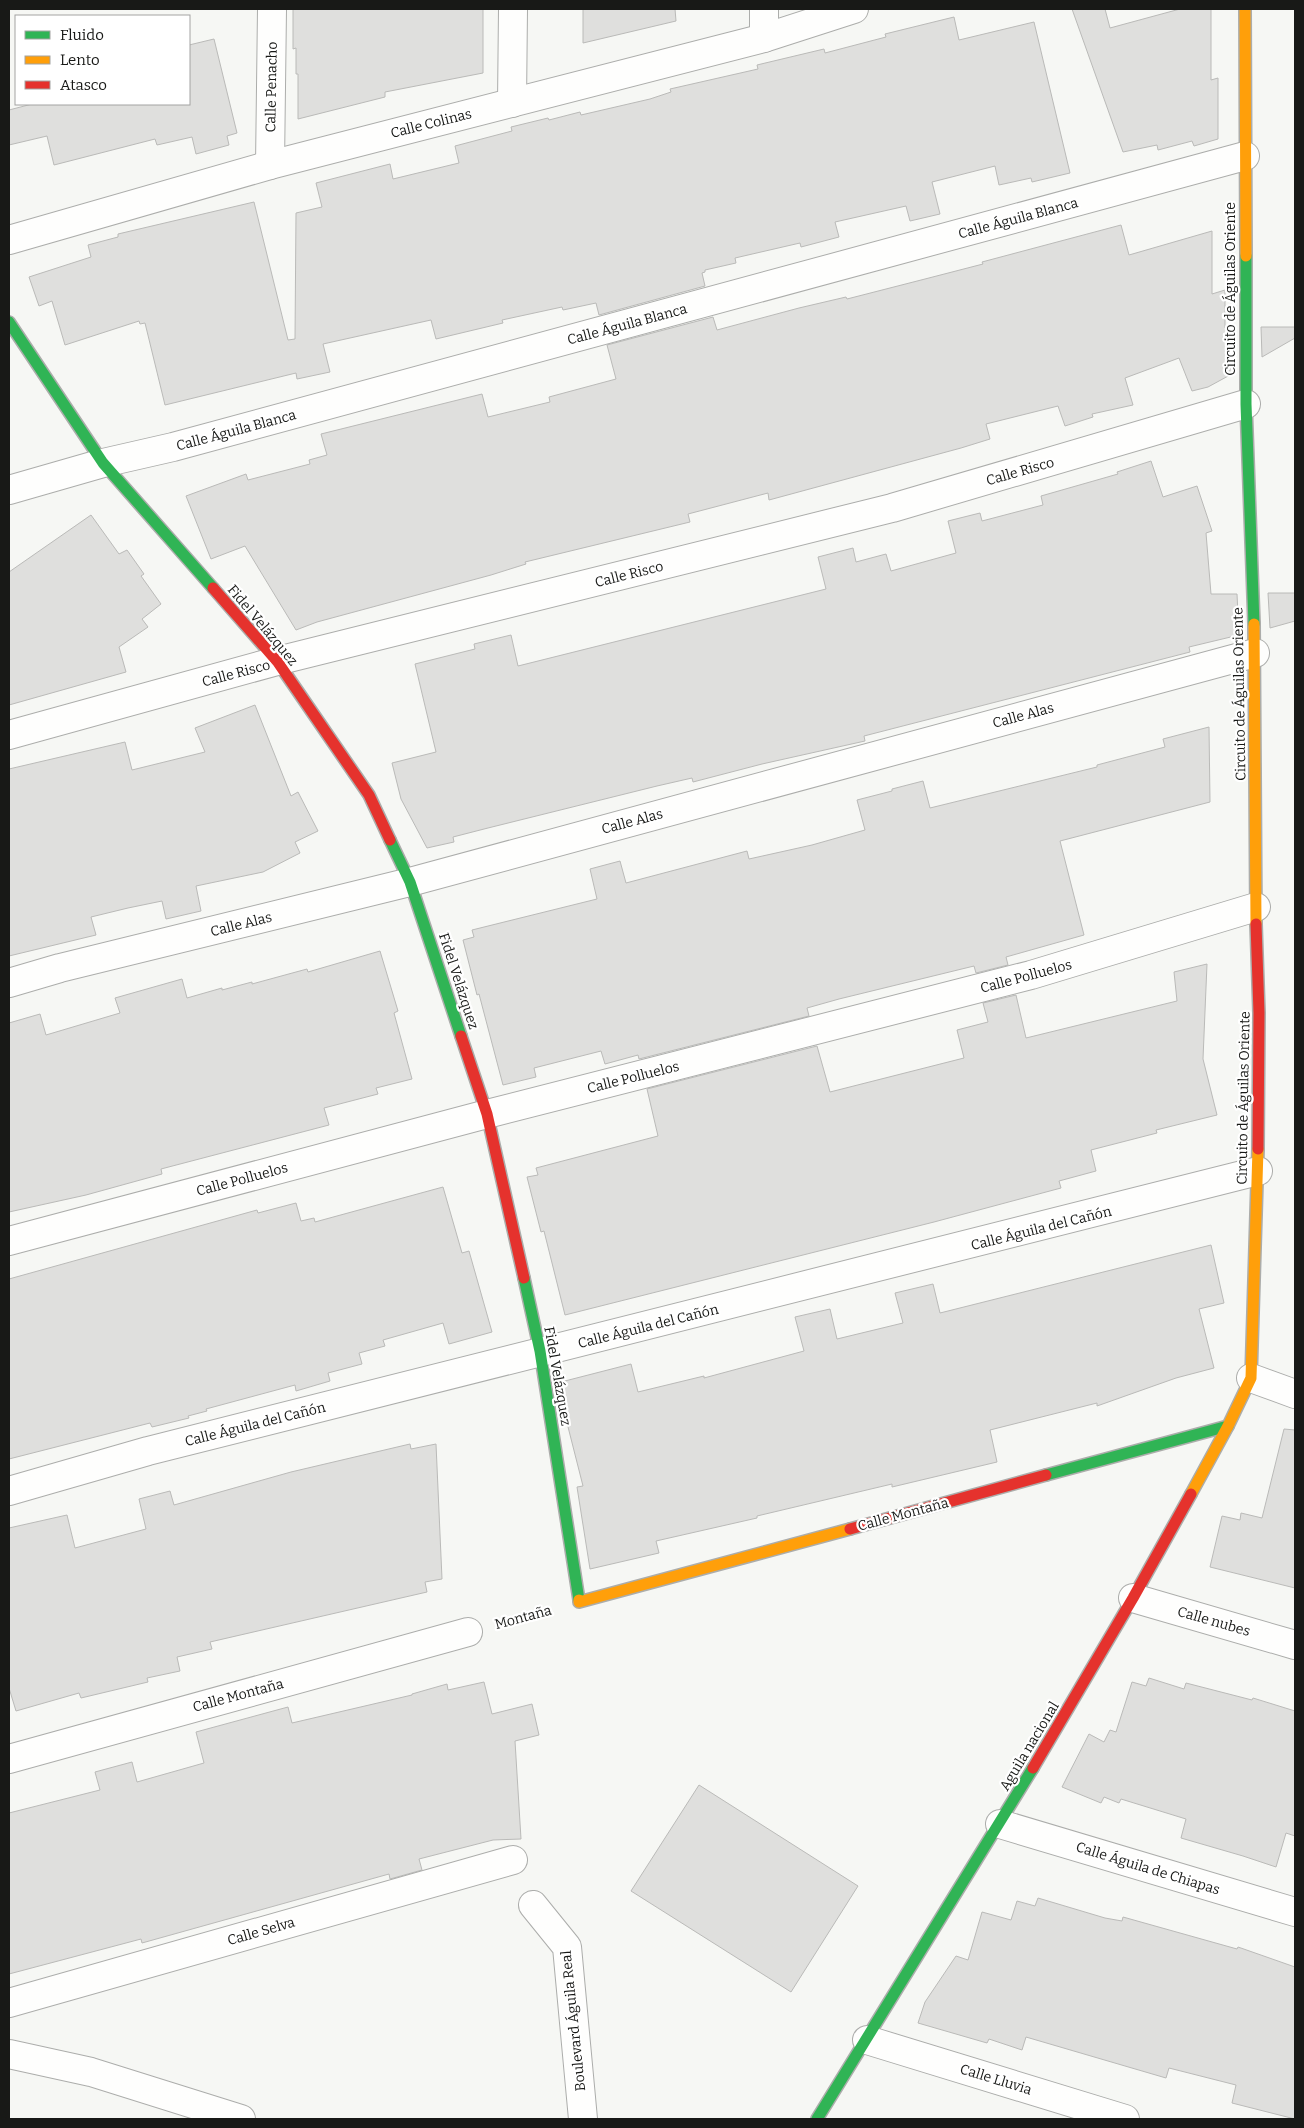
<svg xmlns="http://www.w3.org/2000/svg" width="1304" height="2128" font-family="Bitter,serif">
<rect width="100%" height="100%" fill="#f6f7f4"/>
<!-- building -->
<g fill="#dfdfdd" stroke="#babab8">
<path d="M 293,9 L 483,9 L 483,73 L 385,92 L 385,97 L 298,119 L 298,74 L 296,74 L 296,48 L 293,49 Z"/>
<path d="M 583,9 L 675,9 L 676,21 L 583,43 Z"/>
<path d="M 1072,9 L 1105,9 L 1110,28 L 1180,9 L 1211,9 L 1211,80 L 1218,78 L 1218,139 L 1194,146 L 1192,141 L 1158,150 L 1157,145 L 1123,152 Z"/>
<path d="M 954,17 L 959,40 L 1034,22 L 1070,173 L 1032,182 L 1031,178 L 999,185 L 995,166 L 932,182 L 940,214 L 910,221 L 906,206 L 835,222 L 839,237 L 801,247 L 800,243 L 735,258 L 736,263 L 705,270 L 705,272 L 702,273 L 705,286 L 599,315 L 596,303 L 563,310 L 562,307 L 502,320 L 503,323 L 436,339 L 431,320 L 323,344 L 330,372 L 297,379 L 296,373 L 165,405 L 145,323 L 140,324 L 139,321 L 65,345 L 52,301 L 39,306 L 29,277 L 91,257 L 88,245 L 118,237 L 118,234 L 254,202 L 288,340 L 295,339 L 296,213 L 322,207 L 316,183 L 390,164 L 393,179 L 459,163 L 455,146 L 512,131 L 511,127 L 548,118 L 549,120 L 580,112 L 581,115 L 650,99 L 671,92 L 670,89 L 758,69 L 757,65 L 824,49 L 825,53 L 886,37 L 885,34 Z"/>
<path d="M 214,39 L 237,133 L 227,136 L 229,145 L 196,154 L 192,137 L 157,145 L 155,139 L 54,165 L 47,136 L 9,145 L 9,110 L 32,104 L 189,104 L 189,45 Z"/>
<path d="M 1121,225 L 1129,255 L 1212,231 L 1212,294 L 1225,290 L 1225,328 L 1230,327 L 1230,375 L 1208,387 L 1192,391 L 1179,358 L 1125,378 L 1133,405 L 1092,414 L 1093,417 L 1065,426 L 1058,406 L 986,424 L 990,439 L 961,448 L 769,500 L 768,493 L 688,514 L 690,522 L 525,562 L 526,564 L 491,575 L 317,622 L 296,630 L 245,546 L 211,559 L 186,496 L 246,474 L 248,480 L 310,464 L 309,460 L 327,455 L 321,434 L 482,394 L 488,417 L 550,402 L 549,397 L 616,379 L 607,345 L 713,317 L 717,330 L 799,308 L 846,297 L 847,299 L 925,279 L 983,264 L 982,262 Z"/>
<path d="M 1261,327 L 1295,327 L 1295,338 L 1262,357 Z"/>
<path d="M 1151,461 L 1163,497 L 1197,486 L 1212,531 L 1206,533 L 1211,594 L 1237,594 L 1239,635 L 1189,647 L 1190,652 L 864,736 L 865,741 L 762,764 L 693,782 L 692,778 L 657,786 L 488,828 L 453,837 L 454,842 L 427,848 L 401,799 L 392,763 L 436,752 L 415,664 L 475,649 L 474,644 L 511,635 L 518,666 L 826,589 L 818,557 L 853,548 L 856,562 L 886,554 L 891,571 L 956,553 L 948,521 L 980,513 L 982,521 L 1043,505 L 1041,496 L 1118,474 L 1117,472 Z"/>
<path d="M 91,515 L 119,554 L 127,550 L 144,574 L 141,576 L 161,604 L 142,619 L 148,627 L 119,647 L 126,672 L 9,705 L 9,572 Z"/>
<path d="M 1268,593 L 1295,593 L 1295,621 L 1270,628 Z"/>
<path d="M 255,705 L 291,796 L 298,792 L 318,831 L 295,842 L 300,853 L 263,872 L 196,886 L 201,911 L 166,919 L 162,901 L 128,908 L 91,917 L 96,935 L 9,956 L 9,769 L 125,742 L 132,770 L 205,752 L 195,728 Z"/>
<path d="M 1209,727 L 1210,802 L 1060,841 L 1084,935 L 1006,957 L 1008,965 L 976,973 L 974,966 L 839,999 L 807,1008 L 809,1016 L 639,1059 L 638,1055 L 605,1064 L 601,1051 L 534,1068 L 536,1077 L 503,1085 L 479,994 L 477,995 L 463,940 L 474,937 L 472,930 L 597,899 L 590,869 L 620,861 L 626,883 L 747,851 L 749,859 L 812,845 L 865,830 L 857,800 L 892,791 L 892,789 L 923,781 L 930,808 L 1097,767 L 1097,765 L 1165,747 L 1163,739 Z"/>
<path d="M 380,951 L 398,1011 L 394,1013 L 412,1079 L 376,1088 L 378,1094 L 324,1108 L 329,1125 L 161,1169 L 162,1174 L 86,1195 L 9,1212 L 9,1023 L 40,1014 L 46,1035 L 120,1013 L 115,998 L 182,979 L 187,998 L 222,988 L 222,990 L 252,982 L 252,984 L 307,969 L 308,972 Z"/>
<path d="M 1207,964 L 1203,1059 L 1217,1115 L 1156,1130 L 1157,1133 L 1091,1150 L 1096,1171 L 1059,1181 L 1061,1188 L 934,1222 L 565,1315 L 544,1231 L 541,1232 L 527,1177 L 538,1175 L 536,1168 L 658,1136 L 647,1089 L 817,1046 L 830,1092 L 964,1058 L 957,1030 L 988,1022 L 983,1003 L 1016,995 L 1026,1038 L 1177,1001 L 1174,972 Z"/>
<path d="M 443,1187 L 462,1253 L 469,1251 L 492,1332 L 449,1344 L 443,1323 L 383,1340 L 385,1346 L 359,1353 L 362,1364 L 328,1373 L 330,1381 L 296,1391 L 295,1385 L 206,1409 L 207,1411 L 188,1416 L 189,1418 L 152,1427 L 150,1423 L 9,1459 L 9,1279 L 257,1210 L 258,1213 L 296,1203 L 301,1221 L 314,1218 L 315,1222 Z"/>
<path d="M 1211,1245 L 1224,1303 L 1199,1309 L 1214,1368 L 1176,1378 L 1097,1406 L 1097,1403 L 990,1430 L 997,1462 L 892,1487 L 892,1484 L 757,1516 L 757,1518 L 656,1541 L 659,1553 L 590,1569 L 577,1487 L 583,1486 L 566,1419 L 561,1382 L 631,1364 L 638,1392 L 704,1376 L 704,1378 L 804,1351 L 795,1317 L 830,1309 L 837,1339 L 903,1323 L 895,1293 L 933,1284 L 940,1313 Z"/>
<path d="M 1284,1429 L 1295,1430 L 1295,1588 L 1210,1567 L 1222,1516 L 1240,1520 L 1241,1513 L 1262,1518 Z"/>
<path d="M 410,1444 L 411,1449 L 436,1444 L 442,1579 L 425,1582 L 427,1592 L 210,1642 L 212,1649 L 177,1657 L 180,1671 L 147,1678 L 148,1682 L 81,1698 L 79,1693 L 16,1711 L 9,1688 L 9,1528 L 67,1515 L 75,1548 L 146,1529 L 139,1499 L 170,1491 L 174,1505 L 291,1472 Z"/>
<path d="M 1149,1678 L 1184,1689 L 1186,1683 L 1252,1700 L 1253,1698 L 1295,1711 L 1295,1836 L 1286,1833 L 1276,1867 L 1243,1856 L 1181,1838 L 1186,1819 L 1121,1799 L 1119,1803 L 1104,1797 L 1101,1803 L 1062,1787 L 1089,1734 L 1104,1742 L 1110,1730 L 1116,1732 L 1132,1682 L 1146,1686 Z"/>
<path d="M 484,1682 L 492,1714 L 532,1704 L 539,1735 L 515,1741 L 521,1839 L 493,1840 L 419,1859 L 422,1870 L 390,1879 L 389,1874 L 142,1943 L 141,1939 L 9,1974 L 9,1813 L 100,1790 L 95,1772 L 132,1762 L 137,1782 L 204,1763 L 196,1732 L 288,1707 L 292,1723 L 412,1695 L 412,1694 L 447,1684 L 448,1690 Z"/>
<path d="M 699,1785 L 858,1886 L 791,1992 L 631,1891 Z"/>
<path d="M 1038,1898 L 1105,1918 L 1122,1921 L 1123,1917 L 1237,1949 L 1238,1947 L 1295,1967 L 1295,2119 L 1232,2103 L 1236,2085 L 1169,2068 L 1166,2078 L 1026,2037 L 1022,2050 L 989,2039 L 987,2043 L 918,2023 L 925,2002 L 956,1956 L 968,1960 L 982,1912 L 1011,1920 L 1017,1901 L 1035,1906 Z"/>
</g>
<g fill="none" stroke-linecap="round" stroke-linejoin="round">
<defs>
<g id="street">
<path d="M 764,9 L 764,38"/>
<path d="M 512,103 L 513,9"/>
<path d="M 270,165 L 272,9"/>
<path d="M 9,240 L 270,165 L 764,38 L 854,9"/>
<path d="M 9,490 L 103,463 L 173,447 L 1245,156"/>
<path d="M 9,735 L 277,661 L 892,508 L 1246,404"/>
<path d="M 9,983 L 60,968 L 410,882 L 1255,653"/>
<path d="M 9,1241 L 487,1114 L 1031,975 L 1256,907"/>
<path d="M 1251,1378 L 1295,1394"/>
<path d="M 9,1491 L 148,1451 L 1258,1171"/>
<path d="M 1133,1598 L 1295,1645"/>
<path d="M 9,1759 L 468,1632"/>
<path d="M 1000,1824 L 1295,1912"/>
<path d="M 533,1905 L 567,1947 L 583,2119"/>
<path d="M 9,2003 L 513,1860"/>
<path d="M 867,2040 L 1125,2119"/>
<path d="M 9,2054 L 91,2072 L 241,2119"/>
</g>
<g id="fast">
<path d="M 1246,256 L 1246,404 L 1254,624"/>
<path d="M 9,322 L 103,463 L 213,588"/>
<path d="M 390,840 L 410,882 L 461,1036"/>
<path d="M 524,1278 L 540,1351 L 579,1600"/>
<path d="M 1046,1475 L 1228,1426"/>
<path d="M 817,2119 L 1033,1768"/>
</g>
<g id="slow">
<path d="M 1245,9 L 1246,256"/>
<path d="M 1254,624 L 1256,924"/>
<path d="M 1191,1494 L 1228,1426 L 1251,1378 L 1258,1149"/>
<path d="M 579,1600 L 579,1602 L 850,1529"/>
</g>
<g id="jam">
<path d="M 213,588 L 277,661 L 369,795 L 390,840"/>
<path d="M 1256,924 L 1259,1013 L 1258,1149"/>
<path d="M 461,1036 L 487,1114 L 524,1278"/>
<path d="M 850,1529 L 1046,1475"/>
<path d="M 1033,1768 L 1133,1598 L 1191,1494"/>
</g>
</defs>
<!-- street casing -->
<use href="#street" stroke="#acadab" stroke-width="30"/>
<!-- fast casing -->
<use href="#fast" stroke="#acadab" stroke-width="14"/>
<!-- slow casing -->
<use href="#slow" stroke="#acadab" stroke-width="14"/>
<!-- jam casing -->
<use href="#jam" stroke="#acadab" stroke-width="14"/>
<!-- path -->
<path stroke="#e1e2e0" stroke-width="3" stroke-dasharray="2.5 2.5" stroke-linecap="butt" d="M 499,1623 L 547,1611"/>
<!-- street -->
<use href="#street" stroke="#fefefd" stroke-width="28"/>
<!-- fast -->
<use href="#fast" stroke="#30b455" stroke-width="11"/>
<!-- slow -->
<use href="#slow" stroke="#ff9f0a" stroke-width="11"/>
<!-- jam -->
<use href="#jam" stroke="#e5322d" stroke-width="11"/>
</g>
<g text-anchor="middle" stroke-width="4.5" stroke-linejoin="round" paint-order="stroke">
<!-- street labels -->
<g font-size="14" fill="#181917" stroke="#fff">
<text transform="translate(271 87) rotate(-89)" y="5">Calle Penacho</text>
<text transform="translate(431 123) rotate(-14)" y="5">Calle Colinas</text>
<text transform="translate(1018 218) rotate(-15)" y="5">Calle Águila Blanca</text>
<text transform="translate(1230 289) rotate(-90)" y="5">Circuito de Águilas Oriente</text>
<text transform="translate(627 324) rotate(-15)" y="5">Calle Águila Blanca</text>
<text transform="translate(236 430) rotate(-15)" y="5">Calle Águila Blanca</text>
<text transform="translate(1020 471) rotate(-16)" y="5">Calle Risco</text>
<text transform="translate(629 574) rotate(-14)" y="5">Calle Risco</text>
<text transform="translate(263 625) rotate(50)" y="5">Fidel Velázquez</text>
<text transform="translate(236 673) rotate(-15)" y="5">Calle Risco</text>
<text transform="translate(1239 694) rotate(-91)" y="5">Circuito de Águilas Oriente</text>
<text transform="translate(1023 715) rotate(-15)" y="5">Calle Alas</text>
<text transform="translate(632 821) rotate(-15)" y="5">Calle Alas</text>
<text transform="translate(241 924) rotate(-14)" y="5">Calle Alas</text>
<text transform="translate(1026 976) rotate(-15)" y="5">Calle Polluelos</text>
<text transform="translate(459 981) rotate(72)" y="5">Fidel Velázquez</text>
<text transform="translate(633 1077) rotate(-14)" y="5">Calle Polluelos</text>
<text transform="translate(1243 1098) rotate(-89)" y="5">Circuito de Águilas Oriente</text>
<text transform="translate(242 1179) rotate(-15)" y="5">Calle Polluelos</text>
<text transform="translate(1041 1228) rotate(-14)" y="5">Calle Águila del Cañón</text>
<text transform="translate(648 1326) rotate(-14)" y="5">Calle Águila del Cañón</text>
<text transform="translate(558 1376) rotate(80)" y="5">Fidel Velázquez</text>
<text transform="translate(255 1424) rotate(-14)" y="5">Calle Águila del Cañón</text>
<text transform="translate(903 1514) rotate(-15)" y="5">Calle Montaña</text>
<text transform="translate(523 1617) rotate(-15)" y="5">Montaña</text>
<text transform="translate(1214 1621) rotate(16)" y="5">Calle nubes</text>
<text transform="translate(238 1695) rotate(-15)" y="5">Calle Montaña</text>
<text transform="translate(1029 1746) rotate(-59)" y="5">Aguila nacional</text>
<text transform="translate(1148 1868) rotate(17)" y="5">Calle Águila de Chiapas</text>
<text transform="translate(261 1931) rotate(-16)" y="5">Calle Selva</text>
<text transform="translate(573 2021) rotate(-96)" y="5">Boulevard Águila Real</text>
<text transform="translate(996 2079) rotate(17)" y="5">Calle Lluvia</text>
</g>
</g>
<!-- border -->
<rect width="1304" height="2128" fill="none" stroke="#181917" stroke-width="20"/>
<!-- legend -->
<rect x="15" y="15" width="175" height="90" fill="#ffffff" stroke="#a3a3a2"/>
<rect x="25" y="31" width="25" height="8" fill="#30b455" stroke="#a3a3a2"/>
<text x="60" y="40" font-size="15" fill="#181917">Fluido</text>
<rect x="25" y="56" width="25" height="8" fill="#ff9f0a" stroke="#a3a3a2"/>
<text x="60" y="65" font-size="15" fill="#181917">Lento</text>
<rect x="25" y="81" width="25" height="8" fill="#e5322d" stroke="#a3a3a2"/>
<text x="60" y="90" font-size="15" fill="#181917">Atasco</text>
</svg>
